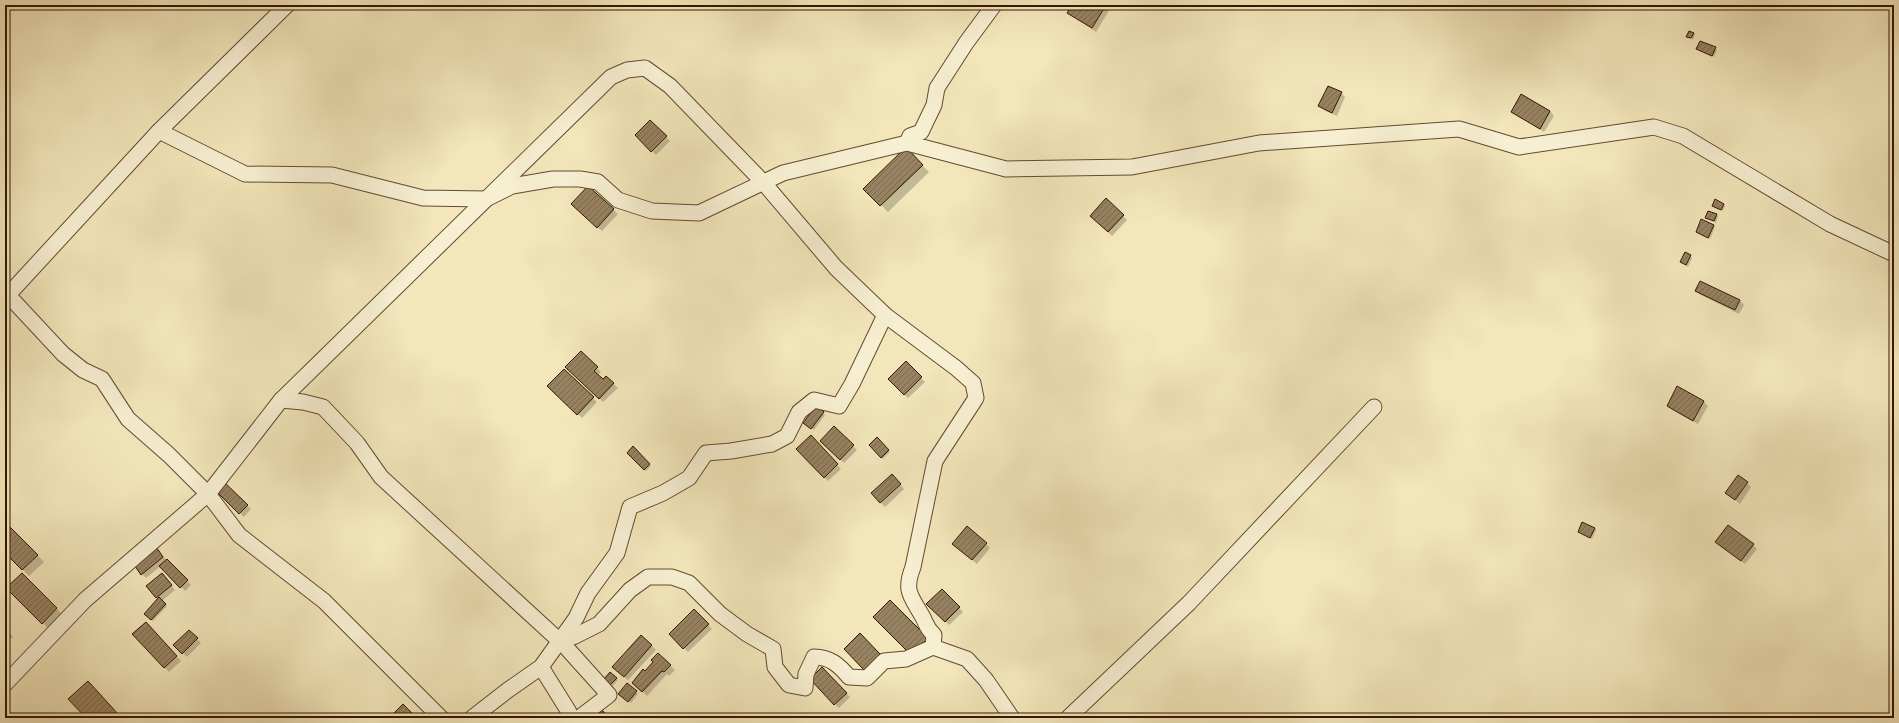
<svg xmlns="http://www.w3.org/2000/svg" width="1899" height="723" font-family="'Libre Bodoni',serif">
<defs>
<pattern id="building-hatch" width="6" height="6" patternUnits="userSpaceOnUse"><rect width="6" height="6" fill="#978261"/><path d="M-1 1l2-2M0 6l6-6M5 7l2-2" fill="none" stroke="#7c694e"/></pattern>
</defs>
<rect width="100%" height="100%" fill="#f2e6ba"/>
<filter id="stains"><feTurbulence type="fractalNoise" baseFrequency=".005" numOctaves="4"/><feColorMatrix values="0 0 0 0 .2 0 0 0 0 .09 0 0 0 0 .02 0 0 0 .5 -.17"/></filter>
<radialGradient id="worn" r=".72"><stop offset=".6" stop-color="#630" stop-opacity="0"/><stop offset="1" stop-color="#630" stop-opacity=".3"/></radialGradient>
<!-- shadow -->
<g fill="#0003">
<path d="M 1073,5 L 1106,5 L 1110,9 L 1096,32 L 1068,13 Z"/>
<path d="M 1693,33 L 1695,35 L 1693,40 L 1688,36 Z"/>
<path d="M 1715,48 L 1717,50 L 1714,57 L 1697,49 Z"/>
<path d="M 1341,93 L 1345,97 L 1337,116 L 1324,110 L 1320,106 Z"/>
<path d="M 1512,111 L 1550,111 L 1554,116 L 1544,132 Z"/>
<path d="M 650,121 L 670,141 L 656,155 L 636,135 Z"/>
<path d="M 906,149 L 929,172 L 888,212 L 865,189 Z"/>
<path d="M 589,187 L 618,214 L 602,231 L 577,209 Z"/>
<path d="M 1106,200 L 1127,220 L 1112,236 L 1091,216 Z"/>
<path d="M 1723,204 L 1725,206 L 1723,211 L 1713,206 Z"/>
<path d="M 1716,215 L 1718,216 L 1716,223 L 1707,218 Z"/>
<path d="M 1713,225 L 1715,227 L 1710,239 L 1697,232 Z"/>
<path d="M 1690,256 L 1692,258 L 1688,267 L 1681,262 Z"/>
<path d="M 1701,282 L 1740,301 L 1744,305 L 1739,314 L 1701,295 L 1696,291 Z"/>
<path d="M 581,352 L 601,372 L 597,376 L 603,381 L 606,377 L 618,388 L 603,402 L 567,367 Z"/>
<path d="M 906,363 L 925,382 L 908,398 L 889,379 Z"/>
<path d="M 564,370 L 597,402 L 582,418 L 549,386 Z"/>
<path d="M 1703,401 L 1708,406 L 1698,424 L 1672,410 L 1668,406 Z"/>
<path d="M 816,407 L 825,415 L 814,430 L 806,424 Z"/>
<path d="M 834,427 L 857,450 L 844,463 L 821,441 Z"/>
<path d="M 811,437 L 841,469 L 828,481 L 798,449 Z"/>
<path d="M 877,439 L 890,452 L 883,459 L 870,445 Z"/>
<path d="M 633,448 L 651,466 L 646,471 L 628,453 Z"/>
<path d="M 892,475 L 904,489 L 885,507 L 872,493 Z"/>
<path d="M 222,482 L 251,509 L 244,517 L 215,489 Z"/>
<path d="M 1747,483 L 1751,487 L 1740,504 L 1727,493 Z"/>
<path d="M 5,523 L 44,562 L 29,576 L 5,551 Z"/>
<path d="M 1594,528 L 1596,530 L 1592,539 L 1579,532 Z"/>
<path d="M 986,544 L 990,548 L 977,564 L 958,548 Z"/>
<path d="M 1753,545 L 1757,549 L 1745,564 L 1720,546 Z"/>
<path d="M 157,550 L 191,585 L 185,591 L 161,566 L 146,578 L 142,574 Z"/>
<path d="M 22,574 L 63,615 L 49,629 L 8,588 Z"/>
<path d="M 166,578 L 175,590 L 162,601 L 167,606 L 153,621 L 145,614 L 159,599 L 147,586 Z"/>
<path d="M 942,590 L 963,612 L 949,625 L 928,604 Z"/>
<path d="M 5,593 L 9,597 L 5,601 Z"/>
<path d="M 694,610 L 712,629 L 688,652 L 670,634 Z"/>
<path d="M 146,624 L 181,661 L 169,672 L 134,634 Z"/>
<path d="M 5,628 L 13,637 L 5,643 Z"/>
<path d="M 189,631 L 201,643 L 187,657 L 175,645 Z"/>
<path d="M 651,645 L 656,650 L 628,680 L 618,671 Z"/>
<path d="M 658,654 L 675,670 L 669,676 L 667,674 L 647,696 L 634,683 L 654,662 Z"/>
<path d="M 822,668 L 850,697 L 839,708 L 811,679 Z"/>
<path d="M 610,674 L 618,680 L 612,687 L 605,680 Z"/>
<path d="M 627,685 L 638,694 L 631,703 L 621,695 Z"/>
<path d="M 95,689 L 121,718 L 87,718 Z"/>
</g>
<!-- building -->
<g fill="url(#building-hatch)" stroke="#351601">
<path d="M 1072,5 L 1106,5 L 1092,28 L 1067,13 Z"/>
<path d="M 1689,31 L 1694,33 L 1691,38 L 1686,37 Z"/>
<path d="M 1700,41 L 1716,47 L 1712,56 L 1696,49 Z"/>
<path d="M 1328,86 L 1342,92 L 1332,113 L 1318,106 Z"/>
<path d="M 1521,94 L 1550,111 L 1540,129 L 1511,112 Z"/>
<path d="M 650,120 L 667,136 L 651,152 L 635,135 Z"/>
<path d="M 906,147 L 923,165 L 880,206 L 863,189 Z"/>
<path d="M 588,186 L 614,209 L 597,228 L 571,204 Z"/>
<path d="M 1106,198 L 1124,215 L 1108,232 L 1090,216 Z"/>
<path d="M 1715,199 L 1724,204 L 1721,210 L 1712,206 Z"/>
<path d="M 1708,211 L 1717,214 L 1714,221 L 1705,218 Z"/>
<path d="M 1701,219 L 1714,225 L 1708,238 L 1696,232 Z"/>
<path d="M 1685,252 L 1691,255 L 1686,265 L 1680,262 Z"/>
<path d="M 1700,281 L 1740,300 L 1735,310 L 1695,291 Z"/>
<path d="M 581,351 L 598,367 L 594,371 L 603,379 L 606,376 L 614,383 L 599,399 L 565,367 Z"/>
<path d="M 906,361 L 922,377 L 904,395 L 888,379 Z"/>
<path d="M 564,369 L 594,397 L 577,415 L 547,386 Z"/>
<path d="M 1677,386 L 1704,401 L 1693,421 L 1667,406 Z"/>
<path d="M 816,406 L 824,412 L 811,429 L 803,423 Z"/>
<path d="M 834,426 L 854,445 L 840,460 L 820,441 Z"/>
<path d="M 811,435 L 838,464 L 824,478 L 796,449 Z"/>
<path d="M 877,437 L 889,450 L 881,458 L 869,445 Z"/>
<path d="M 633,446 L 650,464 L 644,470 L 627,453 Z"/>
<path d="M 892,474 L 901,484 L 880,503 L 871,493 Z"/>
<path d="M 1738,475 L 1748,482 L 1735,500 L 1725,493 Z"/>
<path d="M 222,480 L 248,505 L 239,514 L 214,489 Z"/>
<path d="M 5,522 L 38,555 L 22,570 L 5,553 Z"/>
<path d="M 1582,522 L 1595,528 L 1590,538 L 1578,532 Z"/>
<path d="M 1728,525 L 1754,544 L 1741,561 L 1715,542 Z"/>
<path d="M 967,526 L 987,543 L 972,560 L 952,544 Z"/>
<path d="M 157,548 L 163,557 L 141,575 L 135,566 Z"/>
<path d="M 167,559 L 188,580 L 180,588 L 159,566 Z"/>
<path d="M 22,573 L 57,608 L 42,624 L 6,588 Z"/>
<path d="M 162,573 L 172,585 L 156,598 L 146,586 Z"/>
<path d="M 942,589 L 960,607 L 945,622 L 926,604 Z"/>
<path d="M 159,597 L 166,604 L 151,620 L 144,614 Z"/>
<path d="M 890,600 L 928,638 L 911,655 L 873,617 Z"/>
<path d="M 694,609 L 709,624 L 683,649 L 669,634 Z"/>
<path d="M 146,622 L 177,656 L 164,668 L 132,634 Z"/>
<path d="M 189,630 L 198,638 L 182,654 L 173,645 Z"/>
<path d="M 860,633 L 880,654 L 864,670 L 844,649 Z"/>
<path d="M 641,635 L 652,645 L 624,677 L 612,667 Z"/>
<path d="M 658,653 L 671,665 L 664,672 L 662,671 L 642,692 L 632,683 L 643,669 L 645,671 L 653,662 L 651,660 Z"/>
<path d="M 822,667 L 847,693 L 834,705 L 810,679 Z"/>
<path d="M 610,672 L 617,678 L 609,686 L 603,680 Z"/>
<path d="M 88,681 L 118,714 L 114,718 L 86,718 L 68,699 Z"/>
<path d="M 627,683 L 637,691 L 628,702 L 618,694 Z"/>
<path d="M 403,704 L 417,718 L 393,718 L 391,716 Z"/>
<path d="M 600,708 L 610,718 L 595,718 L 597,716 L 594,713 Z"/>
</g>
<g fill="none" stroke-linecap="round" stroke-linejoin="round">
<defs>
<g id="minor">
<path d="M 159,131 L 245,174 L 332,175 L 423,198 L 486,199 L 512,186 L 553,179 L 580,179 L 598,182 L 618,200 L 652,211 L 699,213 L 783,173 L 907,143 L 1006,169 L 1132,167 L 1259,143 L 1459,129 L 1519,147 L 1654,127 L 1683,136 L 1830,224 L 1894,254"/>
<path d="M 907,143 L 910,136 L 921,132 L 934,105 L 937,88 L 966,43 L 994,5"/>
<path d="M 8,295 L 159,131 L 287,5"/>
<path d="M 5,297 L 8,295 L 63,354 L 83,370 L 102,379 L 128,419 L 169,455 L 208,494 L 239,535 L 324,601 L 441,718"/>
<path d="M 281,400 L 303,402 L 323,407 L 357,443 L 381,477 L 564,645 L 609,695 L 579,718"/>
<path d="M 560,642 L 575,636 L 599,624 L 630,590 L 648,577 L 672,577 L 689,583 L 720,614 L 747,634 L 773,649 L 775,667 L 789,685 L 805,688 L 806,674 L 814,657 C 830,657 839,665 849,677 L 867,678 L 884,661 L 906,659 L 933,647 L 967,659 L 986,680 L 1012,718"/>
<path d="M 541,667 L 569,712"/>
<path d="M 5,684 L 85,600 L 208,494 L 281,400 L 611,77 L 627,70 L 645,68 L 670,86 L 763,182 L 836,268 L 885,315 L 956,368 L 973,383 L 976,398 L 935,461 L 913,567 C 904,590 910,595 921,614 C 927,623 924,625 934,635 L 933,647"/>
<path d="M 472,718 L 508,690 L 541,667 L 576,618 L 588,593 L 617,553 L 630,507 L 663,493 L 689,478 L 706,453 L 731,451 L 772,444 L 787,436 L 799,412 L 814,400 L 839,406 L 852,384 L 885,315"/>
<path d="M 1068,718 L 1189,603 L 1374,407"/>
</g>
</defs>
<!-- minor casing -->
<use href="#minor" stroke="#644a2f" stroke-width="17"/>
<!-- minor -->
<use href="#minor" stroke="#f7efd2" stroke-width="15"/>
</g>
<!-- margin -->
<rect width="1899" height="723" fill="none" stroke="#f2e6ba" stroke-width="20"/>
<rect x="6" y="6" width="1887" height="711" fill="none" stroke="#351601" stroke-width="2"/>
<rect x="10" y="10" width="1879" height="703" fill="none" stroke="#351601"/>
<rect width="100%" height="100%" filter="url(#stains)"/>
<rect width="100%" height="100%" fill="url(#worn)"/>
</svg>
